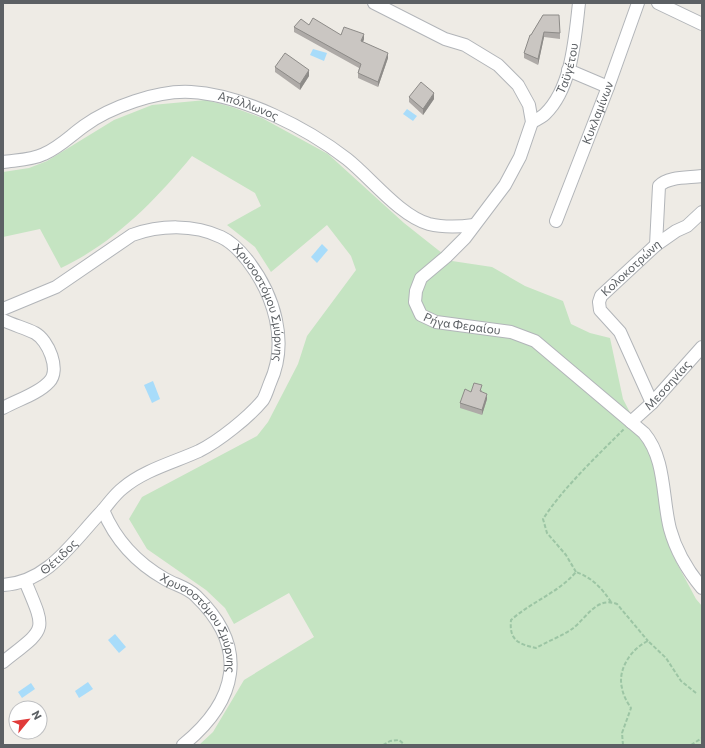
<svg xmlns="http://www.w3.org/2000/svg" width="705" height="748" font-family="Commissioner,sans-serif">
<rect width="100%" height="100%" fill="#eeebe5"/>
<!-- green -->
<path fill="#c5e4c2" d="M 206,100 L 232,107 L 262,118 L 328,154 L 404,223 L 452,261 L 492,267 L 525,286 L 563,301 L 571,324 L 590,333 L 610,338 L 623,399 L 653,457 L 662,512 L 672,554 L 696,599 L 702,606 L 702,745 L 199,745 L 213,732 L 244,680 L 314,637 L 289,593 L 234,624 L 225,608 L 206,590 L 147,549 L 129,519 L 142,497 L 257,436 L 268,422 L 298,364 L 307,336 L 356,270 L 351,256 L 327,225 L 271,272 L 255,247 L 227,225 L 261,206 L 255,193 L 192,156 C 155,201 114,243 61,268 L 40,229 L 3,237 L 3,172 L 29,168 L 47,161 L 114,120 L 152,105 Z"/>
<!-- water -->
<g fill="#a8dcfa">
<path d="M 313,49 L 327,53 L 324,61 L 310,55 Z"/>
<path d="M 407,109 L 417,116 L 413,121 L 403,114 Z"/>
<path d="M 322,244 L 328,250 L 317,263 L 311,257 Z"/>
<path d="M 153,381 L 160,399 L 152,403 L 144,385 Z"/>
<path d="M 115,634 L 126,647 L 119,653 L 108,640 Z"/>
<path d="M 88,682 L 93,689 L 79,698 L 75,691 Z"/>
<path d="M 31,683 L 35,689 L 22,698 L 18,692 Z"/>
</g>
<g fill="none" stroke-linecap="round" stroke-linejoin="round">
<defs>
<g id="minor">
<path id="s1" d="M 374,3 L 445,39 L 465,45 L 498,65 L 518,85 L 529,105 L 532,122 L 520,157 L 505,185 L 465,238 L 446,257 L 421,278 L 416,291 L 415,302 L 421,315 L 436,322 L 511,332 L 535,341 L 644,433 C 666,459 662,498 670,529 C 676,551 688,571 702,588"/>
<path d="M 658,3 L 702,24"/>
<path d="M 568,70 L 608,87"/>
<path id="s2" d="M 532,122 C 536,120 542,117 545,114 C 572,88 575,38 579,3"/>
<path id="s3" d="M 3,162 C 16,160 32,160 44,154 C 60,147 70,136 84,126 C 110,107 158,90 191,92 C 243,95 307,128 347,159 C 371,178 400,216 429,224 C 445,228 459,227 474,225"/>
<path id="s4" d="M 556,221 L 608,87 L 638,3"/>
<path d="M 656,245 L 659,186 C 668,176 690,178 702,176"/>
<path id="s5" d="M 3,309 L 56,287 L 132,235 C 160,225 194,224 221,237 C 232,242 241,252 248,261 C 274,295 289,342 270,383 C 268,388 266,395 263,400 C 249,417 219,441 199,451 C 175,462 144,470 123,488 C 115,494 109,503 103,510 C 115,539 137,563 165,579 C 175,585 187,587 196,596 C 250,648 237,701 183,745"/>
<path d="M 3,320 C 13,325 25,328 35,333 C 48,340 61,370 49,382 C 38,394 17,400 3,408"/>
<path id="s6" d="M 652,403 L 620,332 L 600,310 L 599,302 L 601,296 L 656,245 L 676,231 L 687,226 L 702,212"/>
<path id="s7" d="M 631,422 L 652,403 L 702,347"/>
<path id="s8" d="M 3,585 C 49,582 73,541 103,510"/>
<path d="M 3,662 C 47,627 47,633 25,581"/>
</g>
</defs>
<!-- minor casing -->
<use href="#minor" stroke="#b2b5b9" stroke-width="14"/>
<!-- path -->
<g stroke="#9cc5a4" stroke-width="2" stroke-dasharray="4 2" stroke-linecap="butt">
<path d="M 576,572 L 566,555 L 547,533 L 543,519 C 563,488 598,455 624,429"/>
<path d="M 611,602 C 602,588 591,577 576,572 C 558,593 531,602 511,620 C 509,640 518,644 536,648 C 546,642 564,635 572,629 C 586,619 596,596 617,604 L 648,641"/>
<path d="M 383,745 L 390,741 L 399,740 L 405,745"/>
<path d="M 623,745 L 622,733 L 631,708 C 627,702 623,695 622,688 C 617,669 632,648 648,641 L 666,658 L 681,681 L 696,693"/>
<path d="M 691,745 L 702,738"/>
</g>
<!-- minor -->
<use href="#minor" stroke="#fff" stroke-width="12"/>
</g>
<!-- wall -->
<g fill="#aeaaa7">
<path d="M 543,15 L 560,33 L 560,39 L 544,37 L 538,65 L 524,58 L 524,53 L 531,35 Z"/>
<path d="M 309,25 L 341,35 L 364,39 L 363,42 L 388,58 L 378,87 L 358,78 L 358,73 L 359,68 L 294,32 L 294,27 Z"/>
<path d="M 275,67 L 309,76 L 300,90 L 275,72 Z"/>
<path d="M 409,97 L 434,99 L 423,115 L 409,102 Z"/>
<path d="M 482,390 L 481,392 L 487,399 L 482,415 L 460,408 L 460,403 L 471,392 Z"/>
</g>
<!-- shaded-wall -->
<g fill="#8d8b88">
<path d="M 544,32 L 544,37 L 538,65 L 538,59 Z"/>
<path d="M 364,34 L 364,39 L 361,47 L 361,41 Z"/>
<path d="M 388,53 L 388,58 L 378,87 L 378,82 Z"/>
<path d="M 309,70 L 309,76 L 300,90 L 300,84 Z"/>
<path d="M 434,93 L 434,99 L 423,115 L 423,109 Z"/>
<path d="M 487,394 L 487,399 L 482,415 L 482,410 Z"/>
</g>
<!-- building -->
<g fill="#cac6c2" stroke="#8d8b88">
<path d="M 543,15 L 559,15 L 560,33 L 544,32 L 538,59 L 524,53 L 530,35 L 531,35 Z"/>
<path d="M 313,18 L 341,35 L 344,27 L 364,34 L 361,41 L 388,53 L 378,82 L 358,73 L 361,64 L 294,27 L 301,19 L 309,25 Z"/>
<path d="M 285,53 L 309,70 L 300,84 L 275,67 Z"/>
<path d="M 421,82 L 434,93 L 423,109 L 409,97 Z"/>
<path d="M 474,383 L 482,385 L 480,391 L 487,394 L 482,410 L 460,403 L 465,389 L 471,392 Z"/>
</g>
<g text-anchor="middle" stroke-width="4" stroke-linejoin="round" paint-order="stroke">
<!-- street labels -->
<g font-size="12" fill="#5c6064" stroke="#fff">
<text dy="4" stroke="none"><textPath href="#s2" startOffset="67">Ταϋγέτου</textPath></text>
<text dy="4" stroke="none"><textPath href="#s3" startOffset="264">Απόλλωνος</textPath></text>
<text dy="4" stroke="none"><textPath href="#s4" startOffset="116">Κυκλαμίνων</textPath></text>
<text dy="4" stroke="none"><textPath href="#s6" startOffset="163">Κολοκοτρώνη</textPath></text>
<text dy="4" stroke="none"><textPath href="#s5" startOffset="321">Χρυσοστόμου Σμύρνης</textPath></text>
<text dy="4" stroke="none"><textPath href="#s1" startOffset="484">Ρήγα Φεραίου</textPath></text>
<text dy="4" stroke="none"><textPath href="#s7" startOffset="52">Μεσσηνίας</textPath></text>
<text dy="4" stroke="none"><textPath href="#s8" startOffset="64">Θέτιδος</textPath></text>
<text dy="4" stroke="none"><textPath href="#s5" startOffset="776">Χρυσοστόμου Σμύρνης</textPath></text>
</g>
</g>
<!-- border -->
<rect width="705" height="748" fill="none" stroke="#5c6064" stroke-width="8"/>
<!-- north arrow -->
<g transform="translate(28 720) rotate(61)"><circle r="19" fill="#ffffff" stroke="#bebfc1"/>
<path d="M0-3L7 15L0 10L-7 15Z" fill="#e03a39"/>
<text y="-6" font-size="11" font-weight="bold" text-anchor="middle" fill="#5c6064">N</text>
</g>
</svg>
